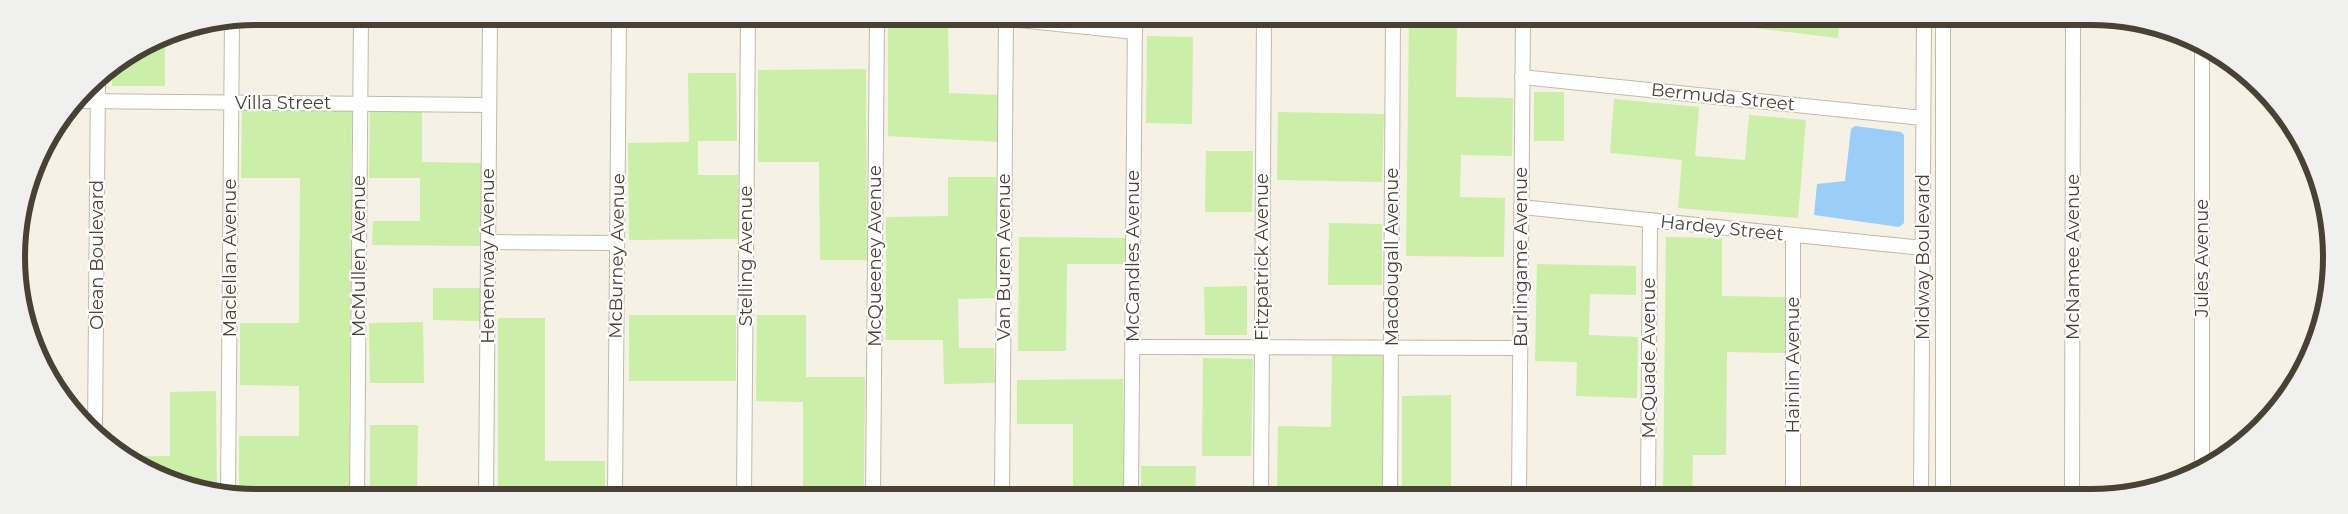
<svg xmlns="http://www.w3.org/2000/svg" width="2348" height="514" font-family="Montserrat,sans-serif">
<rect width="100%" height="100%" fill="#f5f1e5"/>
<!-- green -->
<g fill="#cbeea9">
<path d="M 888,17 L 948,20 L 949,93 L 998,95 L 999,142 L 888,136 Z"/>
<path d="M 1409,18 L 1457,18 L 1456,97 L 1513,98 L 1512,156 L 1461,155 L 1460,197 L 1505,198 L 1504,257 L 1406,256 Z"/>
<path d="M 1712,18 L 1840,18 L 1838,38 L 1712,23 Z"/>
<path d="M 165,34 L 165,86 L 112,86 L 112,70 Z"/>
<path d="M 1147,36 L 1193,37 L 1192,124 L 1146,123 Z"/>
<path d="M 866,69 L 867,260 L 820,260 L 819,162 L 758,162 L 758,70 Z"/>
<path d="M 688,73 L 736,73 L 737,141 L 698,141 L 698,175 L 738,175 L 739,239 L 629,240 L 628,143 L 689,142 Z"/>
<rect x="1534" y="92" width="30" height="49"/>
<path d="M 1614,99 L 1699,107 L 1695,156 L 1745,160 L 1749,115 L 1806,120 L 1798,218 L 1678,208 L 1682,160 L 1610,153 Z"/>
<path d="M 242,109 L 352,110 L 349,491 L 239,491 L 239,436 L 299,436 L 299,386 L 240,385 L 240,323 L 299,323 L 300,178 L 241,178 Z"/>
<path d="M 370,112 L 422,112 L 422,162 L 482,163 L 481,246 L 372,245 L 373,221 L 420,221 L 420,178 L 369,178 Z"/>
<path d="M 1278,112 L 1384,114 L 1382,182 L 1277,180 Z"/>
<path d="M 1206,151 L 1253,151 L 1252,212 L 1205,212 Z"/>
<path d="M 948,177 L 996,177 L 997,298 L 958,299 L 959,348 L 994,348 L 995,383 L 944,384 L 943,340 L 886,340 L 886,217 L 948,216 Z"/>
<path d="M 1329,223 L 1382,224 L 1382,285 L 1328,285 Z"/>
<path d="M 1019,237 L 1126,238 L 1126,264 L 1067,264 L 1066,351 L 1018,351 Z"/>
<path d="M 1666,237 L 1722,238 L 1722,296 L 1785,297 L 1785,353 L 1727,352 L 1726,455 L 1693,455 L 1692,496 L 1663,496 Z"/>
<path d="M 1537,264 L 1636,266 L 1636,295 L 1590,294 L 1589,335 L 1638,337 L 1637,398 L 1576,396 L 1577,362 L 1535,361 Z"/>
<path d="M 1247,286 L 1247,335 L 1205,335 L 1204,287 Z"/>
<path d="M 433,288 L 480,288 L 480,321 L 433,320 Z"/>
<rect x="629" y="315" width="107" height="66"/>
<path d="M 757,315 L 806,315 L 806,377 L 865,377 L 864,490 L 803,489 L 803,402 L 756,401 Z"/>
<path d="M 498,318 L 545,318 L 545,461 L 605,461 L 605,493 L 498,493 Z"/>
<path d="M 423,322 L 424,383 L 370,383 L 369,323 Z"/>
<path d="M 1332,354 L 1384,354 L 1382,496 L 1331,496 L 1331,490 L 1277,489 L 1278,426 L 1331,427 Z"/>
<path d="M 1203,358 L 1253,359 L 1251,456 L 1202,456 Z"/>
<path d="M 1123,379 L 1124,496 L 1073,496 L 1073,424 L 1017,424 L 1017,380 Z"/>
<path d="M 216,391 L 217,490 L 209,490 L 137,466 L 125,456 L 170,456 L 170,392 Z"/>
<path d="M 1451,395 L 1451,496 L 1402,496 L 1402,396 Z"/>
<path d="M 370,425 L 418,425 L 417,489 L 370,488 Z"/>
<path d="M 1141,466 L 1196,466 L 1195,496 L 1141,496 Z"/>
</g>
<!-- water -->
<path fill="#9bcdf8" d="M 1855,126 L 1901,132 L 1904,135 L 1904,223 L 1899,227 L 1814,215 L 1817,184 L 1845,181 L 1851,129 Z"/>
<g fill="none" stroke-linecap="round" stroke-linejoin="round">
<defs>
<g id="minor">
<path d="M 990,17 L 1135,32"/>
<path d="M 1522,77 L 1923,118"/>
<path d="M 77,101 L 489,105"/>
<path d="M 1521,207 L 1923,248"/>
<path d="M 488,242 L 617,243"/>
<path d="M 1133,347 L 1520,348"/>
<path d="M 95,431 L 98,79"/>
<path d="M 2202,470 L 2202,45"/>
<path d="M 228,496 L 232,21"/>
<path d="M 357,496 L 361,16"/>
<path d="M 486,496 L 490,17"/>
<path d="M 615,496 L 619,17"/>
<path d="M 744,496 L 748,17"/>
<path d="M 873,496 L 877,17"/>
<path d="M 1002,496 L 1006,19"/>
<path d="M 1131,496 L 1135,17"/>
<path d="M 1261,496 L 1264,17"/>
<path d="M 1390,496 L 1393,17"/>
<path d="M 1519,496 L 1523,18"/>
<path d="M 1648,496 L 1650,220"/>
<path d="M 1793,496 L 1793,235"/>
<path d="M 1921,496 L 1924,18"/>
<path d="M 1943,496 L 1943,18"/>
<path d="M 2072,496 L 2073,18"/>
</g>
</defs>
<!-- minor casing -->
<use href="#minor" stroke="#c1baa7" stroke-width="16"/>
<!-- minor -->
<use href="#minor" stroke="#fff" stroke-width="14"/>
</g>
<g text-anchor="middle" stroke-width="4.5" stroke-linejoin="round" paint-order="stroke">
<!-- street labels -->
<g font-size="18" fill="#484134" stroke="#fff">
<text transform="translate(1723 97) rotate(6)" y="6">Bermuda Street</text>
<text x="283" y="109">Villa Street</text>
<text transform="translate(1722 228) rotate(6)" y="6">Hardey Street</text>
<text transform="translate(97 255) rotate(-90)" y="6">Olean Boulevard</text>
<text transform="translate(359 256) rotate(-90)" y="6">McMullen Avenue</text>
<text transform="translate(488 256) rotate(-90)" y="6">Hemenway Avenue</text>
<text transform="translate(617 256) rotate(-89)" y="6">McBurney Avenue</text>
<text transform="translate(746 256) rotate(-90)" y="6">Stelling Avenue</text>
<text transform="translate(875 256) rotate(-90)" y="6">McQueeney Avenue</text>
<text transform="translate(1133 256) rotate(-90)" y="6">McCandles Avenue</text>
<text transform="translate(1004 257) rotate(-90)" y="6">Van Buren Avenue</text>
<text transform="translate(1262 257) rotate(-90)" y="6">Fitzpatrick Avenue</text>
<text transform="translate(1392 257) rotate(-90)" y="6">Macdougall Avenue</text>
<text transform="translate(1521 257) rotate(-90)" y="6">Burlingame Avenue</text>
<text transform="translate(1923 257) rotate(-90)" y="6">Midway Boulevard</text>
<text transform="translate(2073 257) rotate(-90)" y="6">McNamee Avenue</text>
<text transform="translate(230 258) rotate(-90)" y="6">Maclellan Avenue</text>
<text transform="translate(2202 258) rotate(-90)" y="6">Jules Avenue</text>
<text transform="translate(1649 358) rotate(-90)" y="6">McQuade Avenue</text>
<text transform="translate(1793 365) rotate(-90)" y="6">Hainlin Avenue</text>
</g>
</g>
<!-- crop -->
<path d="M0 0H2348V514H0ZM257 25H2091A232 232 0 0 1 2323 257V257A232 232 0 0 1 2091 489H257A232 232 0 0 1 25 257V257A232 232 0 0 1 257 25Z" fill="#f0f0ef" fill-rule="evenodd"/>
<path fill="none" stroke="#484134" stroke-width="6" d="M257 25H2091A232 232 0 0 1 2323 257V257A232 232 0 0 1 2091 489H257A232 232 0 0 1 25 257V257A232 232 0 0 1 257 25Z"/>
</svg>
